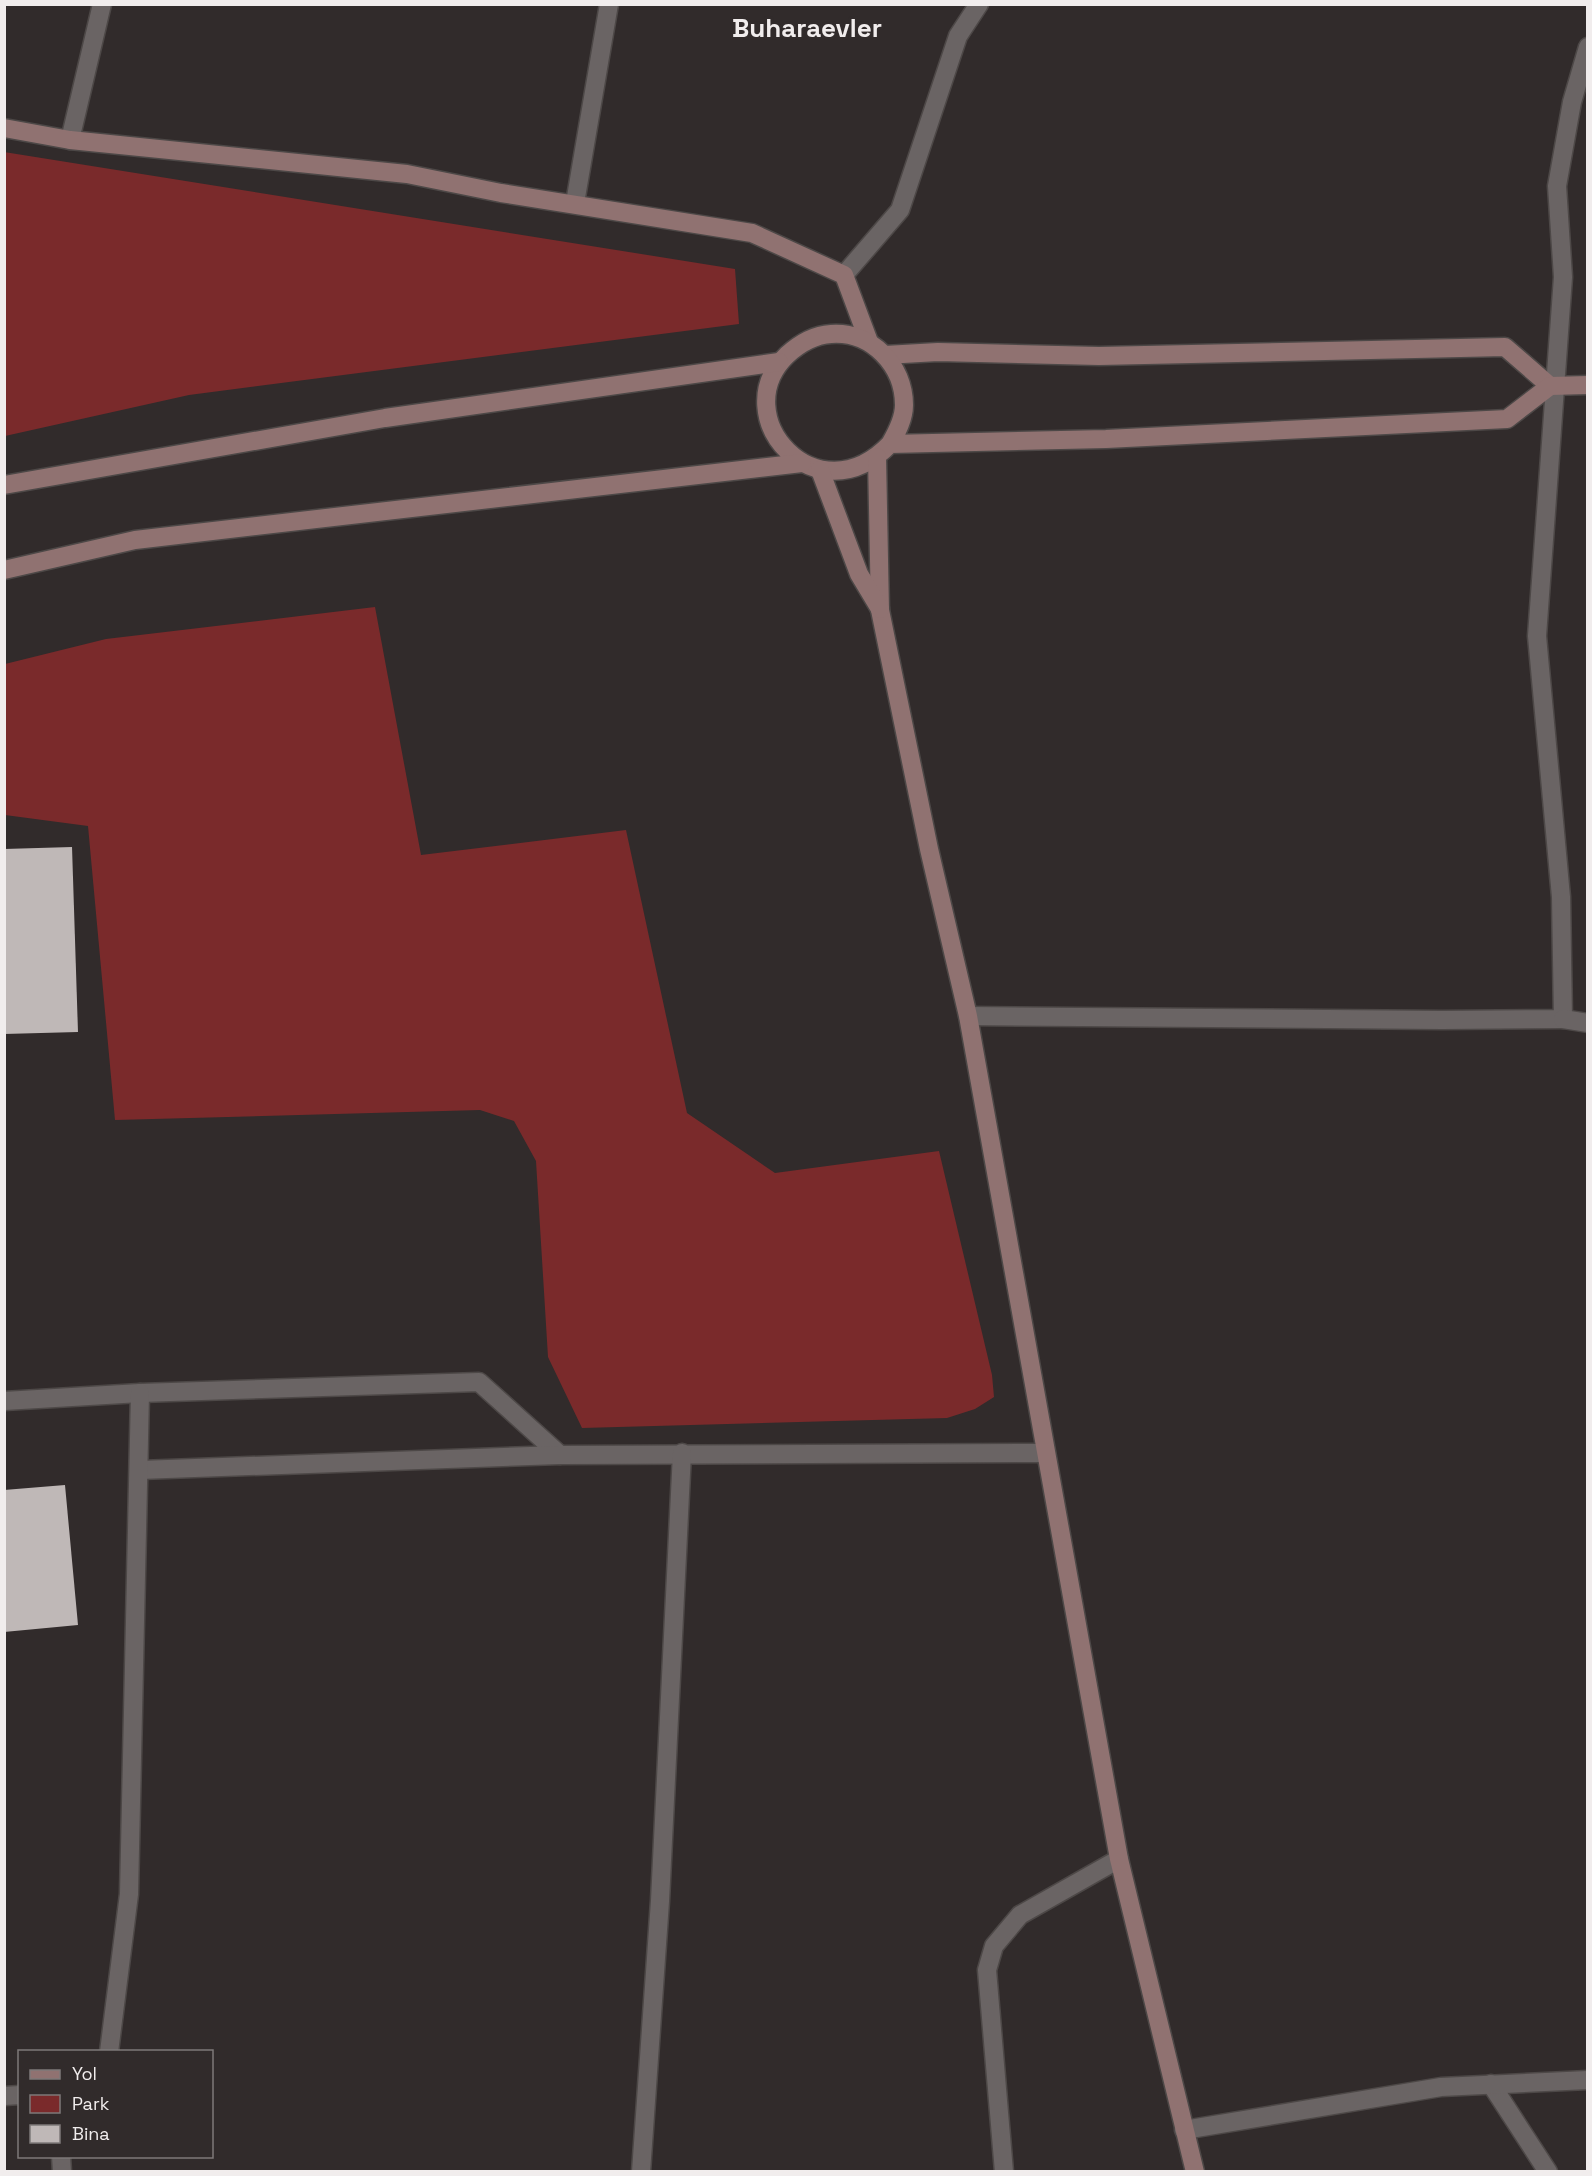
<svg xmlns="http://www.w3.org/2000/svg" width="1592" height="2176" font-family="'Space Grotesk',sans-serif">
<rect width="100%" height="100%" fill="#312b2b"/>
<!-- green -->
<g fill="#7a2a2b">
<path d="M 4,152 L 735,269 L 739,324 L 189,395 L 5,436 Z"/>
<path d="M 375,607 L 421,855 L 626,830 L 687,1113 L 775,1173 L 939,1151 L 992,1375 L 994,1397 L 975,1409 L 947,1418 L 582,1428 L 548,1357 L 536,1161 L 514,1121 L 480,1110 L 115,1120 L 88,826 L 5,815 L 5,664 L 106,639 Z"/>
</g>
<!-- building -->
<g fill="#bfb8b7">
<path d="M 72,847 L 78,1032 L 4,1034 L 4,849 Z"/>
<path d="M 65,1485 L 78,1625 L 4,1632 L 4,1490 Z"/>
</g>
<g fill="none" stroke-linecap="round" stroke-linejoin="round">
<defs>
<g id="street">
<path d="M 70,140 L 102,4"/>
<path d="M 575,203 L 609,4"/>
<path d="M 844,275 L 900,210 L 958,36 L 979,4"/>
<path d="M 968,1016 L 1442,1020 L 1563,1019 L 1561,897 L 1537,636 L 1563,277 L 1557,186 L 1572,102 L 1588,47"/>
<path d="M 1563,1019 L 1588,1023"/>
<path d="M 4,1401 L 140,1393 L 479,1382 L 560,1455"/>
<path d="M 140,1470 L 560,1455 L 1045,1453"/>
<path d="M 109,2052 L 129,1894 L 140,1393"/>
<path d="M 1491,2084 L 1548,2172"/>
<path d="M 4,2096 L 20,2095"/>
<path d="M 1184,2130 L 1441,2087 L 1588,2080"/>
<path d="M 61,2156 L 62,2172"/>
<path d="M 641,2172 L 660,1901 L 682,1453"/>
<path d="M 1004,2172 L 987,1970 L 994,1946 L 1020,1915 L 1119,1859"/>
</g>
<g id="secondary">
<path d="M 4,128 L 70,140 L 407,174 L 501,193 L 752,233 L 844,275 L 869,342"/>
<path d="M 885,355 L 938,352 L 1099,356 L 1505,347 L 1550,386"/>
<path d="M 890,444 C 897,432 904,419 904,405 C 904,366 872,331 831,334 C 814,335 799,344 787,355 C 724,416 817,520 890,444 L 1106,439 L 1507,419 L 1550,386 L 1588,385"/>
<path d="M 877,457 L 880,610 L 929,849 L 968,1016 L 1119,1859 L 1195,2172"/>
<path d="M 820,470 L 859,574 L 880,609"/>
<path d="M 4,485 L 385,418 L 779,362"/>
<path d="M 4,570 L 135,540 L 802,463"/>
</g>
</defs>
<!-- street casing -->
<use href="#street" stroke="#4d4847" stroke-width="21"/>
<!-- secondary casing -->
<use href="#secondary" stroke="#4d4847" stroke-width="21"/>
<!-- street -->
<use href="#street" stroke="#6a6464" stroke-width="18"/>
<!-- secondary -->
<use href="#secondary" stroke="#907271" stroke-width="18"/>
</g>
<g text-anchor="middle" stroke-width="6" stroke-linejoin="round" paint-order="stroke">
<!-- district labels -->
<g font-size="26" font-weight="bold" fill="#f1eded" stroke="#312b2b">
<text x="807" y="37">Buharaevler</text>
</g>
</g>
<!-- border -->
<rect width="1592" height="2176" fill="none" stroke="#f1eded" stroke-width="12"/>
<!-- legend -->
<rect x="18" y="2050" width="195" height="108" fill="#312b2b" stroke="#7e7979" stroke-width="1.5"/>
<rect x="30" y="2070" width="30" height="9" fill="#907271" stroke="#7e7979" stroke-width="1.5"/>
<text x="72" y="2080" font-size="18" fill="#f1eded">Yol</text>
<rect x="30" y="2095" width="30" height="18" fill="#7a2a2b" stroke="#7e7979" stroke-width="1.5"/>
<text x="72" y="2110" font-size="18" fill="#f1eded">Park</text>
<rect x="30" y="2125" width="30" height="18" fill="#bfb8b7" stroke="#7e7979" stroke-width="1.5"/>
<text x="72" y="2140" font-size="18" fill="#f1eded">Bina</text>
</svg>
